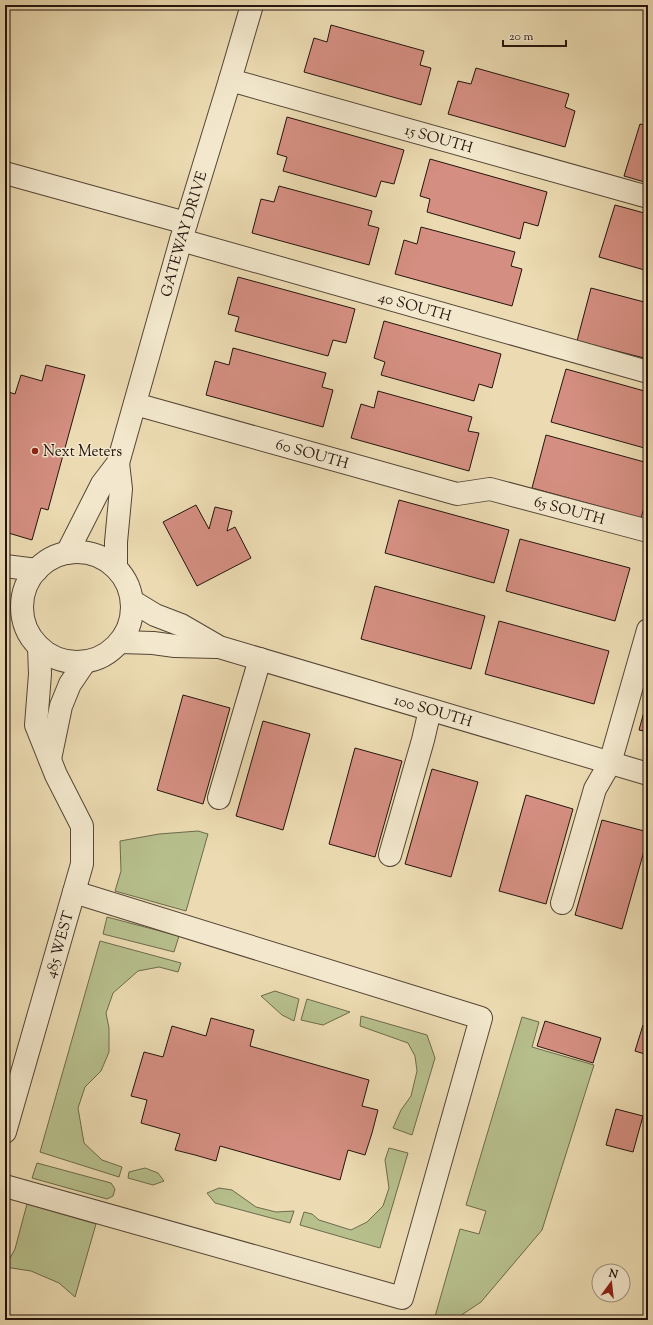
<svg xmlns="http://www.w3.org/2000/svg" width="653" height="1325" font-family="'Sorts Mill Goudy',serif">
<rect width="100%" height="100%" fill="#ecdbb2"/>
<filter id="stains"><feTurbulence type="fractalNoise" baseFrequency=".005" numOctaves="4"/><feColorMatrix values="0 0 0 0 .2 0 0 0 0 .09 0 0 0 0 .02 0 0 0 .5 -.17"/></filter>
<radialGradient id="worn" r=".72"><stop offset=".6" stop-color="#630" stop-opacity="0"/><stop offset="1" stop-color="#630" stop-opacity=".3"/></radialGradient>
<!-- green -->
<g fill="#b7c08d" stroke="#6d6a4d">
<path d="M 198,831 L 208,834 L 186,911 L 115,891 L 121,871 L 120,841 L 159,834 Z"/>
<path d="M 107,917 L 179,936 L 174,952 L 103,934 Z"/>
<path d="M 100,941 L 181,963 L 178,972 L 159,967 L 138,971 L 113,993 L 106,1013 L 109,1028 L 109,1052 L 101,1071 L 85,1087 L 78,1108 L 84,1143 L 102,1160 L 122,1167 L 119,1177 L 40,1152 Z"/>
<path d="M 275,991 L 299,999 L 294,1021 L 282,1015 L 261,996 Z"/>
<path d="M 307,999 L 350,1012 L 323,1025 L 301,1020 Z"/>
<path d="M 361,1016 L 427,1035 L 435,1058 L 412,1135 L 393,1128 L 401,1110 L 411,1096 L 417,1071 L 415,1056 L 408,1043 L 360,1026 Z"/>
<path d="M 522,1017 L 539,1022 L 532,1047 L 594,1065 L 542,1230 L 481,1302 L 454,1320 L 434,1320 L 460,1229 L 479,1234 L 486,1211 L 466,1205 Z"/>
<path d="M 389,1148 L 408,1153 L 380,1248 L 300,1225 L 304,1212 L 312,1214 L 319,1220 L 351,1230 L 367,1222 L 383,1206 L 389,1188 L 385,1160 Z"/>
<path d="M 37,1163 L 111,1183 L 115,1189 L 113,1196 L 107,1199 L 32,1178 Z"/>
<path d="M 145,1168 L 158,1173 L 164,1181 L 153,1185 L 128,1178 L 129,1172 Z"/>
<path d="M 219,1188 L 232,1190 L 256,1207 L 276,1212 L 294,1211 L 290,1223 L 215,1203 L 207,1193 Z"/>
<path d="M 27,1204 L 96,1224 L 75,1297 L 59,1283 L 31,1271 L 5,1267 L 15,1249 Z"/>
</g>
<!-- building -->
<g fill="#d58f82" stroke="#23140d">
<path d="M 331,25 L 424,51 L 420,65 L 431,68 L 421,105 L 304,72 L 314,38 L 327,42 Z"/>
<path d="M 476,68 L 569,94 L 565,107 L 575,111 L 565,147 L 448,114 L 458,81 L 471,84 Z"/>
<path d="M 287,117 L 404,150 L 394,184 L 381,181 L 376,197 L 283,171 L 287,157 L 277,154 Z"/>
<path d="M 640,124 L 648,126 L 648,183 L 624,176 Z"/>
<path d="M 430,159 L 547,192 L 538,226 L 524,222 L 520,239 L 427,212 L 430,199 L 420,196 Z"/>
<path d="M 279,186 L 372,211 L 368,225 L 379,228 L 369,265 L 252,233 L 261,199 L 274,202 Z"/>
<path d="M 615,205 L 648,214 L 648,271 L 599,257 Z"/>
<path d="M 421,227 L 515,252 L 511,266 L 522,269 L 512,306 L 395,274 L 404,240 L 417,244 Z"/>
<path d="M 238,277 L 355,309 L 346,343 L 333,340 L 328,356 L 235,331 L 239,317 L 228,314 Z"/>
<path d="M 591,288 L 648,303 L 648,359 L 577,341 Z"/>
<path d="M 384,321 L 501,354 L 492,388 L 479,384 L 474,401 L 381,375 L 385,362 L 374,358 Z"/>
<path d="M 233,348 L 326,373 L 322,387 L 333,390 L 323,427 L 206,395 L 215,361 L 229,365 Z"/>
<path d="M 46,365 L 85,375 L 48,510 L 41,508 L 32,540 L 5,532 L 5,391 L 15,394 L 21,375 L 42,381 Z"/>
<path d="M 566,369 L 648,392 L 648,449 L 551,422 Z"/>
<path d="M 378,391 L 472,417 L 468,431 L 479,433 L 469,471 L 351,438 L 361,404 L 374,408 Z"/>
<path d="M 546,435 L 648,463 L 648,494 L 641,518 L 532,488 Z"/>
<path d="M 399,500 L 509,530 L 494,583 L 385,553 Z"/>
<path d="M 196,505 L 209,529 L 215,507 L 232,511 L 227,531 L 235,527 L 251,558 L 197,586 L 163,522 Z"/>
<path d="M 520,539 L 630,568 L 615,621 L 506,591 Z"/>
<path d="M 375,586 L 485,616 L 471,669 L 361,639 Z"/>
<path d="M 499,621 L 609,651 L 594,704 L 485,674 Z"/>
<path d="M 183,695 L 230,708 L 203,804 L 157,790 Z"/>
<path d="M 648,697 L 648,732 L 639,730 Z"/>
<path d="M 263,721 L 310,734 L 283,830 L 236,816 Z"/>
<path d="M 355,748 L 402,761 L 375,857 L 329,844 Z"/>
<path d="M 432,769 L 478,782 L 451,877 L 405,864 Z"/>
<path d="M 526,795 L 573,809 L 546,904 L 499,891 Z"/>
<path d="M 602,820 L 648,832 L 648,837 L 622,929 L 575,915 Z"/>
<path d="M 211,1018 L 254,1030 L 250,1046 L 369,1080 L 362,1106 L 378,1110 L 372,1133 L 365,1155 L 348,1150 L 340,1180 L 220,1146 L 216,1161 L 195,1155 L 175,1150 L 180,1134 L 141,1123 L 147,1100 L 131,1096 L 144,1052 L 163,1057 L 172,1026 L 206,1036 Z"/>
<path d="M 545,1021 L 601,1038 L 593,1063 L 537,1046 Z"/>
<path d="M 643,1025 L 648,1026 L 648,1055 L 635,1051 Z"/>
<path d="M 616,1109 L 643,1116 L 633,1152 L 606,1145 Z"/>
</g>
<g fill="none" stroke-linecap="round" stroke-linejoin="round">
<defs>
<g id="minor">
<path id="s1" d="M 230,80 L 648,197"/>
<path d="M 5,173 L 186,223"/>
<path id="s2" d="M 181,240 L 648,372"/>
<path id="s3" d="M 135,404 L 457,494 L 490,489 L 648,531"/>
<circle cx="77" cy="607" r="55"/>
<path id="s4" d="M 67,553 L 102,484 L 118,463 L 181,240 L 230,80 L 252,5"/>
<path d="M 5,566 L 37,570"/>
<path d="M 116,568 L 116,542 L 121,489 L 118,463"/>
<path id="s5" d="M 132,601 L 155,615 L 181,625 L 219,647 L 648,774"/>
<path d="M 120,642 L 153,643 L 175,646 L 216,647"/>
<path d="M 50,759 L 61,706 L 70,684 L 85,662"/>
<path d="M 219,798 L 260,659"/>
<path d="M 390,855 L 423,740 L 430,710"/>
<path d="M 562,903 L 595,789 L 610,763 L 648,630"/>
<path id="s6" d="M 5,1132 L 82,864 L 82,826 L 56,775 L 36,725 L 40,674 L 39,647"/>
<path d="M 5,1186 L 402,1298 L 481,1018 L 74,892"/>
</g>
</defs>
<!-- minor casing -->
<use href="#minor" stroke="#554636" stroke-width="24"/>
<!-- minor -->
<use href="#minor" stroke="#f3e8cd" stroke-width="22"/>
</g>
<!-- markers -->
<circle fill="#8f2418" stroke="#f3e8cd" stroke-width="1.5" cx="35" cy="451" r="4"/>
<g text-anchor="middle" stroke-width="3" stroke-linejoin="round" paint-order="stroke">
<!-- street labels -->
<g font-size="15" fill="#23140d" stroke="#f3e8cd">
<text dy="5" stroke="none"><textPath href="#s1" startOffset="217">15 SOUTH</textPath></text>
<text dy="5" stroke="none"><textPath href="#s4" startOffset="342">GATEWAY DRIVE</textPath></text>
<text dy="5" stroke="none"><textPath href="#s2" startOffset="243">40 SOUTH</textPath></text>
<text dy="5" stroke="none"><textPath href="#s3" startOffset="184">60 SOUTH</textPath></text>
<text dy="5" stroke="none"><textPath href="#s3" startOffset="450">65 SOUTH</textPath></text>
<text dy="5" stroke="none"><textPath href="#s5" startOffset="322">100 SOUTH</textPath></text>
<text dy="5" stroke="none"><textPath href="#s6" startOffset="195">485 WEST</textPath></text>
</g>
<!-- poi labels -->
<g font-size="15" fill="#23140d" stroke="#f3e8cd" text-anchor="start">
<text x="43" y="456">Next Meters</text>
</g>
</g>
<!-- margin -->
<rect width="653" height="1325" fill="none" stroke="#ecdbb2" stroke-width="20"/>
<rect x="6" y="6" width="641" height="1313" fill="none" stroke="#23140d" stroke-width="2"/>
<rect x="10" y="10" width="633" height="1305" fill="none" stroke="#23140d"/>
<!-- north arrow -->
<g transform="translate(611 1283) rotate(15)"><circle r="19" fill="#f3e8cd" stroke="#a09380"/>
<path d="M0-3L7 15L0 10L-7 15Z" fill="#8f2418"/>
<text y="-6" font-size="11" font-weight="bold" text-anchor="middle" fill="#23140d">N</text>
</g>
<!-- scale -->
<path d="M503 40v6h63v-6" fill="none" stroke="#23140d" stroke-width="2"/>
<text x="509" y="40" font-size="12" fill="#23140d" stroke="#f3e8cd" stroke-width="3" paint-order="stroke">20 m</text>
<rect width="100%" height="100%" filter="url(#stains)"/>
<rect width="100%" height="100%" fill="url(#worn)"/>
</svg>
